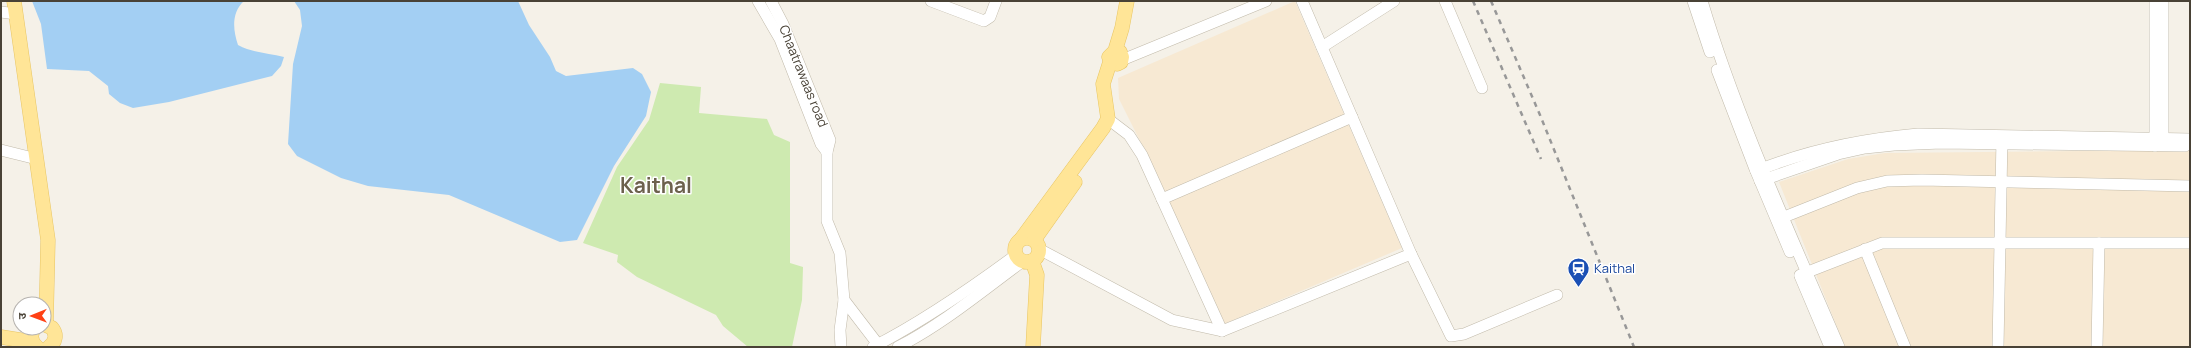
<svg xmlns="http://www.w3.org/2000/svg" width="2191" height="348" font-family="Manrope,'Noto Sans Devanagari',sans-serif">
<rect width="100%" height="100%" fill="#f5f1e8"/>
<!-- commercial -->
<g fill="#f7e9d3">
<path d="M 1295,1 L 1402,248 L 1224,324 L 1159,179 L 1119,99 L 1118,78 Z"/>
<path d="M 2190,150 L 2190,347 L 1845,347 L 1779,182 L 1848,159 L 1885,153 Z"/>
</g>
<!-- green -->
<path fill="#ceeab0" d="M 660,83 L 701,87 L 699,113 L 767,119 L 774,135 L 790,142 L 790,263 L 803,267 L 802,300 L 792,347 L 748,347 L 723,326 L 716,315 L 637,277 L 617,262 L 618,255 L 583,243 L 617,167 L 649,120 Z"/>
<!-- water -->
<g fill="#a3cff3">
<path d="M 32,1 L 244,1 C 231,13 233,30 238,45 C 253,53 268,53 284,57 L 281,66 L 272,76 L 169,102 L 133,108 L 120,103 L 109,94 L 108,86 L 89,71 L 47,69 L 41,24 Z"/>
<path d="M 294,1 L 518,1 L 529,25 L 550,57 L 556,71 L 566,76 L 633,68 L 642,74 L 651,92 L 646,116 L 614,166 L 577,240 L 560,242 L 449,195 L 368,186 L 341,178 L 297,156 L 288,144 L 293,64 L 302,26 L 300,10 Z"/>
</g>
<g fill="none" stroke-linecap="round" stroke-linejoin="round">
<defs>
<g id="minor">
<path d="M 758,1 L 780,39 L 821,144 L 827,152"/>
<path d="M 771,1 L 783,24 L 830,140 L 827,152 L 827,221 L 840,253 L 844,300 L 880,347"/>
<path d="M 931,1 L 984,21 L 990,17 L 996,1"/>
<path d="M 1302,1 L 1411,254 L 1451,336 L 1464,334 L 1557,295"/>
<path d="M 1445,1 L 1482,88"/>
<path d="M 1693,1 L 1710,52"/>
<path d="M 1702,1 C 1737,118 1791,235 1839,347"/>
<path d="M 2163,1 L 2163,144"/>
<path d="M 1,12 L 16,14"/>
<path d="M 1322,47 L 1394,1"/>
<path d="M 1122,60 L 1266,1"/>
<path d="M 1717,70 L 1755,169 L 1790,252"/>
<path d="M 1108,119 L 1129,135 L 1142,155 L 1222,331"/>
<path d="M 2155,146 L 2155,1"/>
<path d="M 1,150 L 37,159"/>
<path d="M 1756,171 C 1808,150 1862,139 1918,134 L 2190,139"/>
<path d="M 1760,181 L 1838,154 L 1865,148 L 1894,145 L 1941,143 L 2185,146"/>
<path d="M 1162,199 L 1352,117"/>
<path d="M 1784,217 L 1857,188 L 1887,181 L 1922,180 L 2190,186"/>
<path d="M 1039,249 L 1172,320 L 1222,331 L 1411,254"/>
<path d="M 1865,249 L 1905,347"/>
<path d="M 1800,275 L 1882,243 L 2190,243"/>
<path d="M 1800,276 L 1830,347"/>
<path d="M 841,347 L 840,330 L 844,300"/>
<path d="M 873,347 C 924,321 970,289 1016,255"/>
<path d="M 898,347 C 943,324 982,291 1023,261"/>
<path d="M 1998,347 L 2002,138"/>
<path d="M 2097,347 L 2099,243"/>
</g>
<g id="major">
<path d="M 14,1 L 48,240 L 46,325"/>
<path d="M 1115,51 L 1120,52 L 1122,57 L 1121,62 L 1117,64 L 1112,63 L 1109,57 L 1115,51 L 1122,28 L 1127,1"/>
<circle cx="1027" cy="250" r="12"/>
<path d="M 1022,238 L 1103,128 L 1108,119 L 1103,84 L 1110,62"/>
<path d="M 1034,240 L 1075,182"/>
<path d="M 1032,261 L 1037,275 L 1033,347"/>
<path d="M 44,324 L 52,328 C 57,334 56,342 49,347"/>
<path d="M 34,328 C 30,335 30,342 37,347"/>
<path d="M 1,337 L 32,342"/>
</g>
</defs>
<!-- minor casing -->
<use href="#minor" stroke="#c1baaa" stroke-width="12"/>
<!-- major casing -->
<use href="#major" stroke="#e8c563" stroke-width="15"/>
<!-- minor -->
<use href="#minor" stroke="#fff" stroke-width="11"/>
<!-- major -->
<use href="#major" stroke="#ffe597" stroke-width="14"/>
<!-- rail -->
<g stroke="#989898" stroke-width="2.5" stroke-dasharray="5 5" stroke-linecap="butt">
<path d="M 1473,1 L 1541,159"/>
<path d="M 1491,1 L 1540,115 L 1634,347"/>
</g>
</g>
<!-- icons -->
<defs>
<symbol id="station-pin" viewBox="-11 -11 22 30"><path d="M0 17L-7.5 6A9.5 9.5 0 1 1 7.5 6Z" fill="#1a4fb4" stroke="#fff"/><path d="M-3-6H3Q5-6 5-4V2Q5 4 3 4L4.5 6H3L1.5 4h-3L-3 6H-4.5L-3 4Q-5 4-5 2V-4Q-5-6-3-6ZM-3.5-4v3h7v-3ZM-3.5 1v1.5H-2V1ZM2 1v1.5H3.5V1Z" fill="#fff"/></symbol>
</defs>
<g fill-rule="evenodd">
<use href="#station-pin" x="1566" y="256" width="25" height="34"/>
</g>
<g text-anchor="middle" stroke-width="3" stroke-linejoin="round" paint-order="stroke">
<!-- street labels -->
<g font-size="13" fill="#494236" stroke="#fff">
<text transform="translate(804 76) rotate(68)" y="5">Chaatrawaas road</text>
</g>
<!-- transit labels -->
<g font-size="13" fill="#164399" stroke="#fff" text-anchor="start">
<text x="1594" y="273">Kaithal</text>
</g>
<!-- town labels -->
<g font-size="21" font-weight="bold" fill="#6c614d" stroke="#fff">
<text x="656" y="193">Kaithal</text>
</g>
</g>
<!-- border -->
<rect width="2191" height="348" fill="none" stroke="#494236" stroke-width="4"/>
<!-- north arrow -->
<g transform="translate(32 316) rotate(269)"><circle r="19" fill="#ffffff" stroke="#b6b3af"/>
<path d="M0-3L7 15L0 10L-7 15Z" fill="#ff4115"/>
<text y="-6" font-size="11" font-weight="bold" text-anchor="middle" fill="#494236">उ</text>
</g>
</svg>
